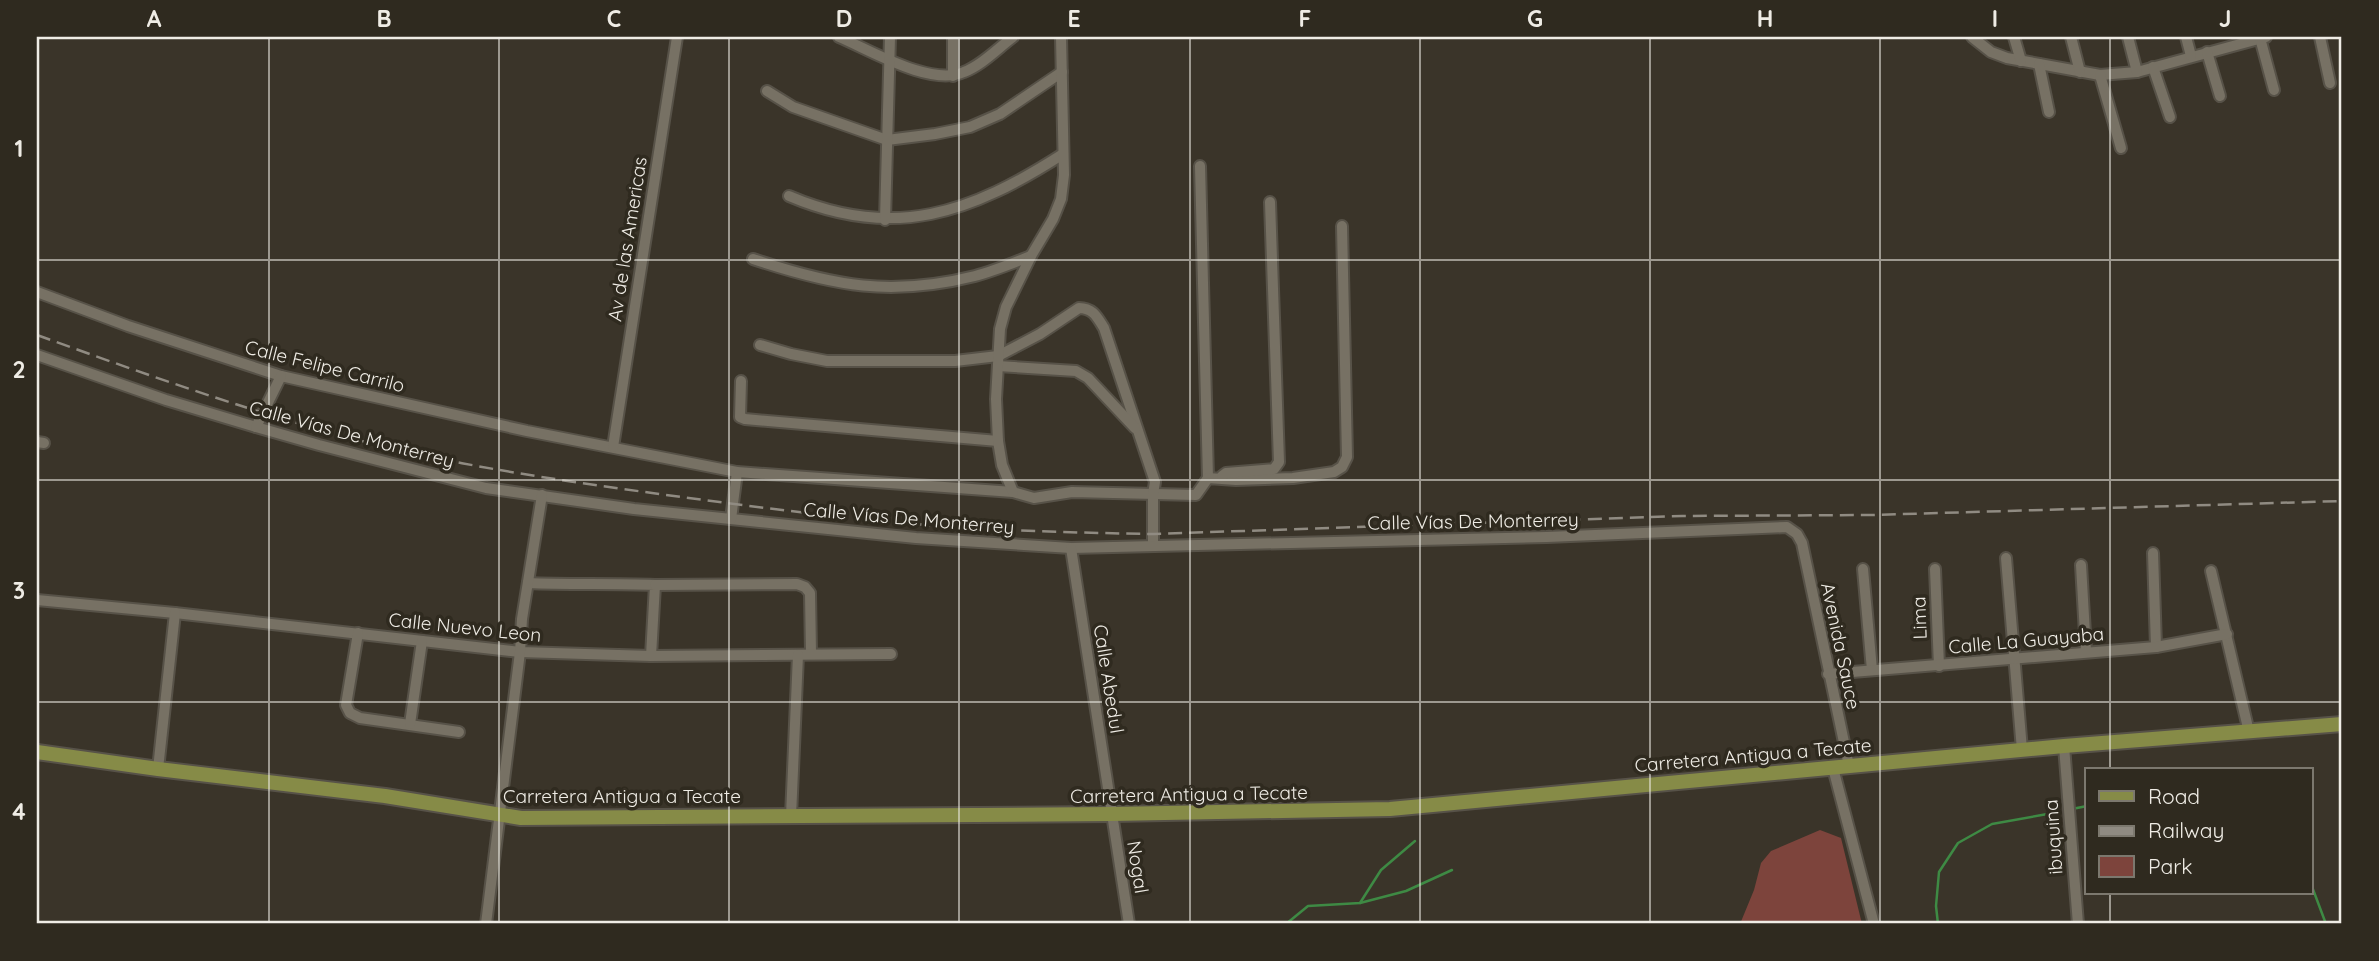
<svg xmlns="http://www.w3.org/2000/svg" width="2379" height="961" font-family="Quicksand,sans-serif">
<rect width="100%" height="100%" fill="#3a3429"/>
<!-- green -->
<path fill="#7d443c" d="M 1820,830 L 1841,838 L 1862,924 L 1740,924 L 1754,890 L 1761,863 L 1771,851 Z"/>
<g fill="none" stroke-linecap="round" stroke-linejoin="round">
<!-- stream -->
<g stroke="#3e8a44" stroke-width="2.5">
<path d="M 2072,809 L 2087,806"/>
<path d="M 2311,884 L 2326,924"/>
<path d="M 1360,903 L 1381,870 L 1415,841"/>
<path d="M 1286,924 L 1308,906 L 1360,903 L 1406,891 L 1452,870"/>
<path d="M 1938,924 L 1936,906 L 1939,872 L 1958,843 L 1992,824 L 2053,813"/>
</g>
<defs>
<g id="minor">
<path d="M 839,37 C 870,50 931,87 964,72 C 982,65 997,49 1013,37"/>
<path d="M 1972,37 L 1991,52 L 2007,58 L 2100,75 L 2137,72 L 2266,37"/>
<path d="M 2014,37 L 2021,61"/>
<path d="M 2071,37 L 2080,72"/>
<path d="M 2128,37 L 2137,72"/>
<path d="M 2186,37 L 2191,56"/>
<path d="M 2320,37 L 2330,83"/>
<path d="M 2260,38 L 2274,90"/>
<path d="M 2207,52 L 2220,96"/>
<path d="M 2039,64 L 2049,112"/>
<path d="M 2153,67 L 2170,117"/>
<path d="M 2100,75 L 2121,148"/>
<path d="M 953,76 L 953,37"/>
<path d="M 767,91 L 793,107 L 887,140 L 935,134 L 970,127 L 1000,114 L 1062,72"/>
<path d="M 1200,166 L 1208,478"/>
<path d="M 789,196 C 894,241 971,213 1063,154"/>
<path d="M 885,220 L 890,37"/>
<path d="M 753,259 C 834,286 891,297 975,276 C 994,271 1013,263 1031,256"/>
<path d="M 37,292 L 128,326 L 281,376 L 527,431 L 737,472 L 1013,492 L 1034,498 L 1072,492 L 1196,495 L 1208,478 L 1236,480 L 1293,478 L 1334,472 L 1342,467 L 1347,457 L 1342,226"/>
<path d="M 760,345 L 791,354 L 827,361 L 955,361 L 998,356 L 1040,334 L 1079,308 C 1093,308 1097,317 1104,328 L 1155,482 L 1153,494 L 1153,546"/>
<path d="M 37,355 L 166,400 L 256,427 L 319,445 L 486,488 L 634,509 L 916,538 L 1071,548 L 1547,537 L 1787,527 L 1797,534 L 1802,543 L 1849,766"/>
<path d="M 998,366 L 1076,371 L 1088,378 L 1135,428"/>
<path d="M 741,381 L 740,417 L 745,419 L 998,441"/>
<path d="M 256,427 L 281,376"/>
<path d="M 37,442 L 44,443"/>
<path d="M 613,447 L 677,37"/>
<path d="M 1222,476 L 1226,473 L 1274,469 L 1279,462 L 1270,202"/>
<path d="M 1013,492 L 1002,465 L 998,441 L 996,399 L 1000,329 L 1006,307 L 1031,256 L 1053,219 L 1061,199 L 1064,175 L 1061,37"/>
<path d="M 731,519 L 737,472"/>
<path d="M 1071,548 L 1129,924"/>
<path d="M 2153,553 L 2156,647"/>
<path d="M 2006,558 L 2022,750"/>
<path d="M 2081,565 L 2086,651"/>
<path d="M 1863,569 L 1872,670"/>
<path d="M 1935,569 L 1939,666"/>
<path d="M 2211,571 L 2249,732"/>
<path d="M 528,583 C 570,585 612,583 655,585 L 651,656"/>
<path d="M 655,585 L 797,584 L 805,587 L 810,593 L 811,653"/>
<path d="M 37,600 L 175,613 L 520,652 L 651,656 L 891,654"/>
<path d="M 358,633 L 346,705 L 350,713 L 360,718 L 459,732"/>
<path d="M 1828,674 L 2156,647 L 2227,634"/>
<path d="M 410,724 L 422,641"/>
<path d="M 2064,746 L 2078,924"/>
<path d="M 1833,768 L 1874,924"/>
<path d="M 158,769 L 175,613"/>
<path d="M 791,816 L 798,655"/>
<path d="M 486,924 L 520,652 L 522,619 L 542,495"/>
</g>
<path id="major" d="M 37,752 L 158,769 L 385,796 L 521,818 L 1112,814 L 1390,809 L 2064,746 L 2342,724"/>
</defs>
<!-- minor casing -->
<use href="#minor" stroke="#575248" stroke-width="14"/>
<!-- major casing -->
<use href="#major" stroke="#575248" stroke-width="18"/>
<!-- minor -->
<use href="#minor" stroke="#777164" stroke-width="10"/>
<!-- major -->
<use href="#major" stroke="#868b47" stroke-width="14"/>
<!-- rail -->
<path stroke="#908b82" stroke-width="2.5" stroke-dasharray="14 7" stroke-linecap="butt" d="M 37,335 C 139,372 242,409 347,437 C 447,464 550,479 652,493 C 748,506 845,519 942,526 C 1013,531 1084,533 1154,534 L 1682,516 L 1871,515 L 2342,501"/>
</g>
<!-- grid -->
<path fill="none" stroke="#efece5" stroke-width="2" stroke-opacity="0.55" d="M 269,37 L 269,924M 499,37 L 499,924M 729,37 L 729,924M 959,37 L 959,924M 1190,37 L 1190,924M 1420,37 L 1420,924M 1650,37 L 1650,924M 1880,37 L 1880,924M 2110,37 L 2110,770M 37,260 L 2342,260M 37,480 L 2342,480M 37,702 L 2342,702M 2110,893 L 2110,924"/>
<g text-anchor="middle" stroke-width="7" stroke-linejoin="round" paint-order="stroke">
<!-- street labels -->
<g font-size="19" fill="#efece5" stroke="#2f2a1f">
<text transform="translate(627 239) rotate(-81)" y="7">Av de las Americas</text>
<text transform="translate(325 366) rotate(14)" y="7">Calle Felipe Carrilo</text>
<text transform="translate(352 434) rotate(15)" y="7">Calle Vías De Monterrey</text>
<text transform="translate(909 518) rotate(5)" y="7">Calle Vías De Monterrey</text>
<text transform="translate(1473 521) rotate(-1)" y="7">Calle Vías De Monterrey</text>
<text transform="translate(1919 618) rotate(-92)" y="7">Lima</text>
<text transform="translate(465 627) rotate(6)" y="7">Calle Nuevo Leon</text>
<text transform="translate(2026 640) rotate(-5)" y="7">Calle La Guayaba</text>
<text transform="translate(1841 646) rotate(78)" y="7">Avenida Sauce</text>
<text transform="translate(1109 679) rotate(81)" y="7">Calle Abedul</text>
<text transform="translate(1753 755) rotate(-5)" y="7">Carretera Antigua a Tecate</text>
<text transform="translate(1189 794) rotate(-1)" y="7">Carretera Antigua a Tecate</text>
<text x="622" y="803">Carretera Antigua a Tecate</text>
<text transform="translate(2053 837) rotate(-94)" y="7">ibuquina</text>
<text transform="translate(1138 867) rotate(81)" y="7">Nogal</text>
</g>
</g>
<!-- border -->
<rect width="2379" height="961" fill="none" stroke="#2f2a1f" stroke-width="77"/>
<!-- legend -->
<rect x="2085" y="768" width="228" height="126" fill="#2f2a1f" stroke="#7c786e" stroke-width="2"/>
<rect x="2099" y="791" width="35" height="10" fill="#868b47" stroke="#7c786e" stroke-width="2"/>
<text x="2148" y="804" font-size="21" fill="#efece5">Road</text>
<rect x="2099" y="826" width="35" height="10" fill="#908b82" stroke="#7c786e" stroke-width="2"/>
<text x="2148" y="838" font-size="21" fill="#efece5">Railway</text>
<rect x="2099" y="856" width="35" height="21" fill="#7d443c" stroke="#7c786e" stroke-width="2"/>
<text x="2148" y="874" font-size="21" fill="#efece5">Park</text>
<rect x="38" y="38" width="2302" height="884" fill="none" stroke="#efece5" stroke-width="2.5"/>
<g font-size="23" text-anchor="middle" font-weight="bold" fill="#efece5">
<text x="154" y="27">A</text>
<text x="384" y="27">B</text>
<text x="614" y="27">C</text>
<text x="844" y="27">D</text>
<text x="1074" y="27">E</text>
<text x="1305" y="27">F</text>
<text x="1535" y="27">G</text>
<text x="1765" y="27">H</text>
<text x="1995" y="27">I</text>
<text x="2225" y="27">J</text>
<text x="19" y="157">1</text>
<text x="19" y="378">2</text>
<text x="19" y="599">3</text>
<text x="19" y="820">4</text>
</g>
</svg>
